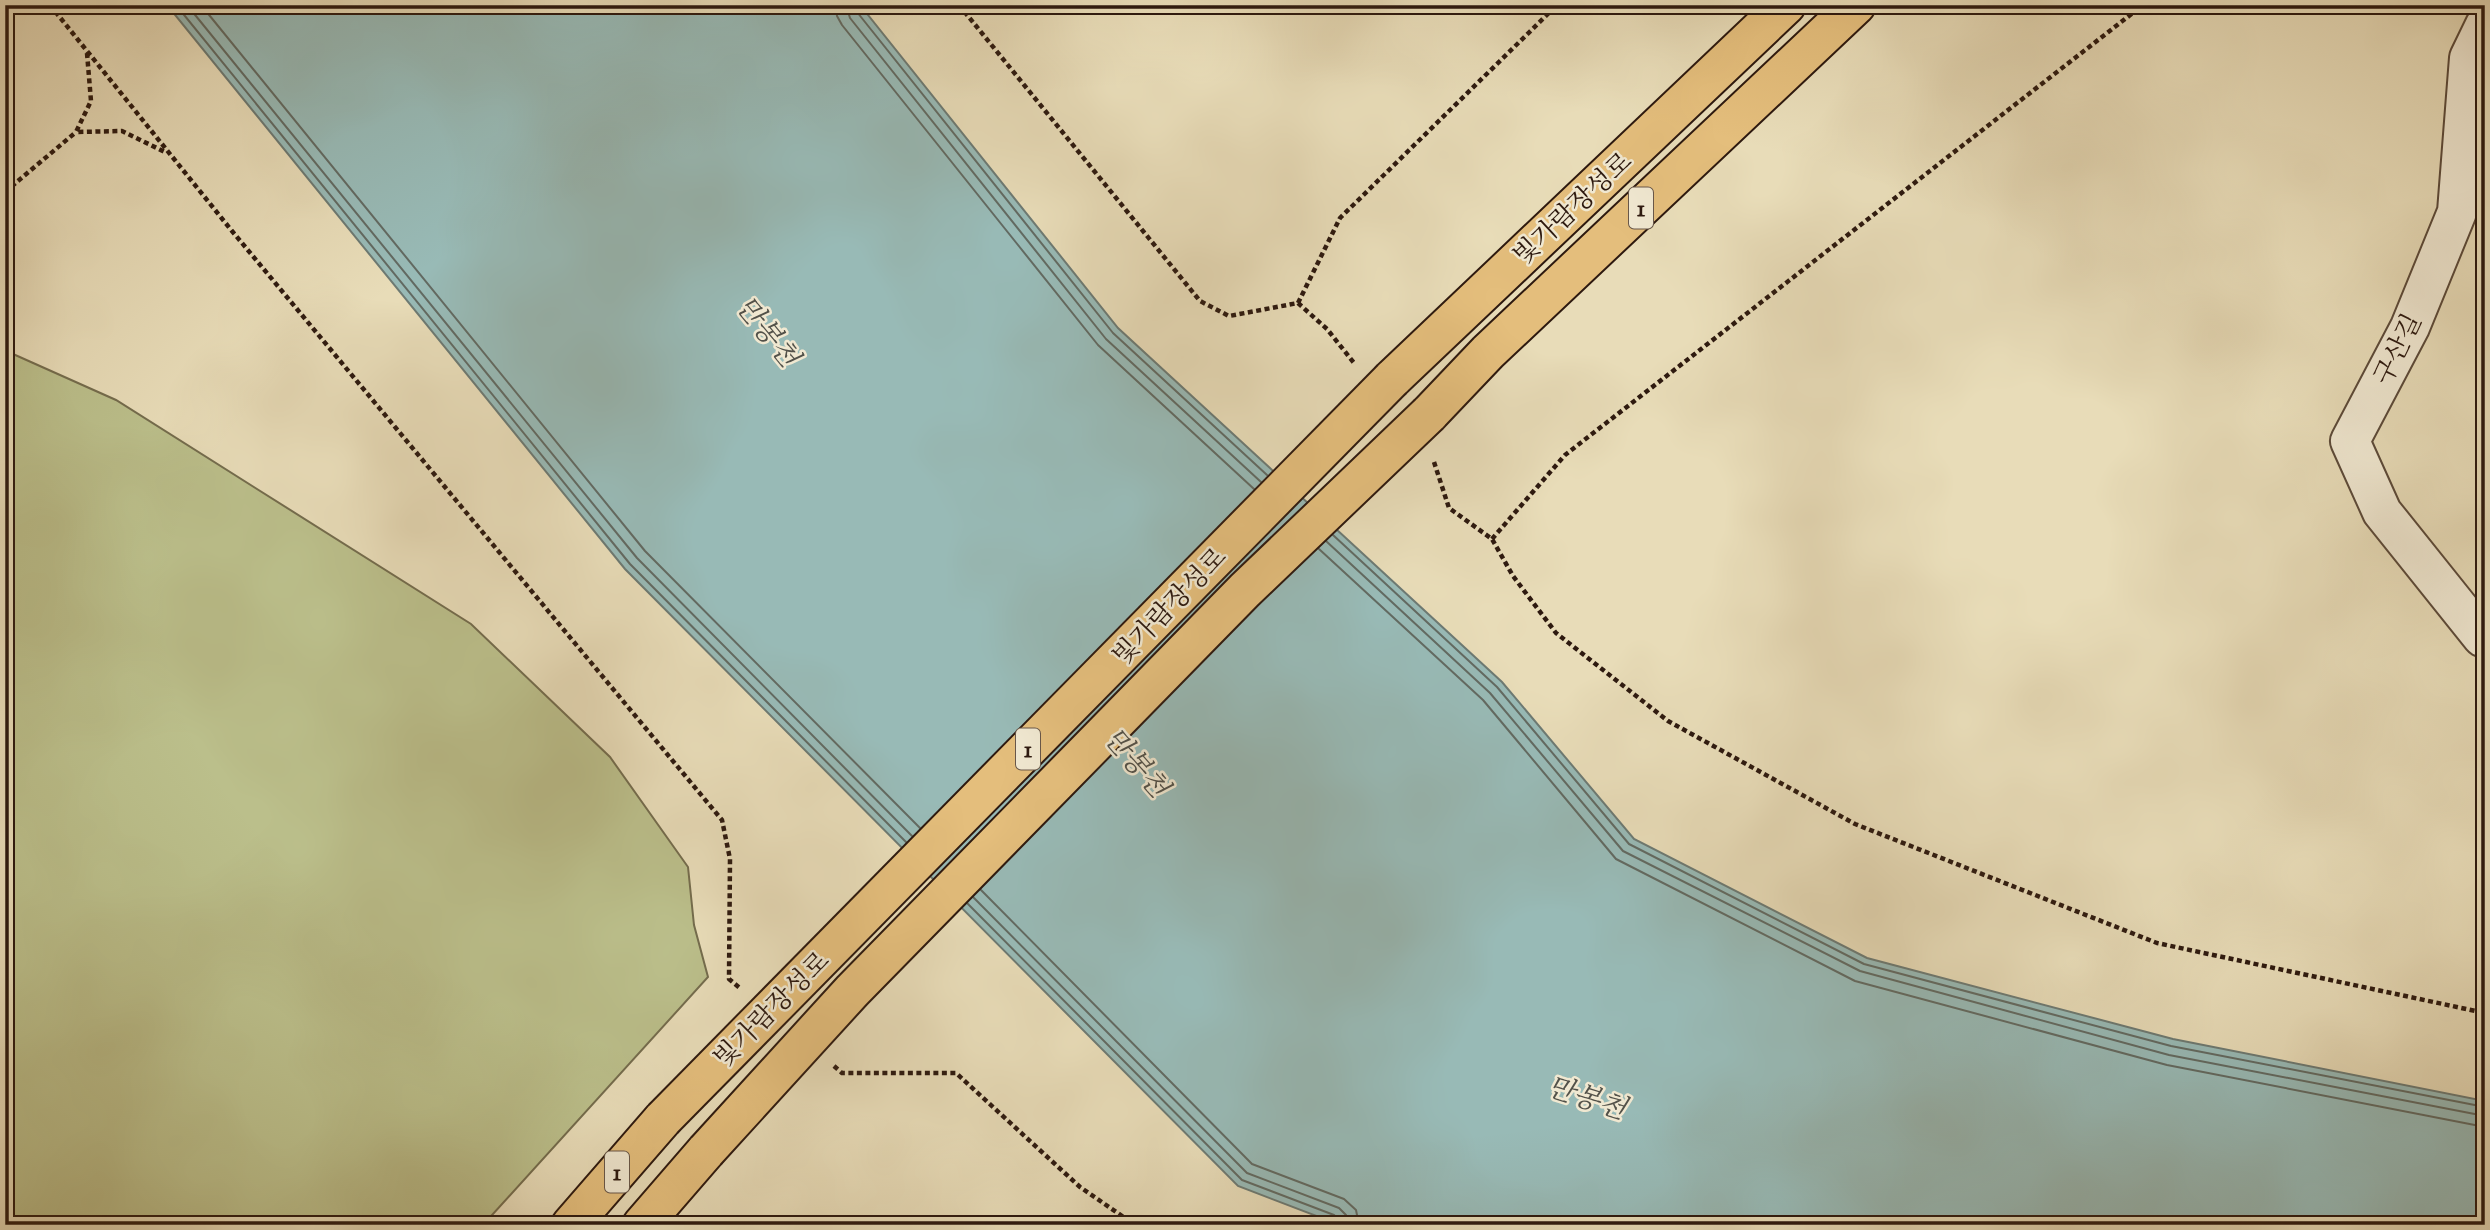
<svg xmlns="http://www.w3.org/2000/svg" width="2490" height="1230" font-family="'Sorts Mill Goudy','Noto Serif KR',serif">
<rect width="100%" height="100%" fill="#e8dcb8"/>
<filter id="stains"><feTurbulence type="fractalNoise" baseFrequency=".00286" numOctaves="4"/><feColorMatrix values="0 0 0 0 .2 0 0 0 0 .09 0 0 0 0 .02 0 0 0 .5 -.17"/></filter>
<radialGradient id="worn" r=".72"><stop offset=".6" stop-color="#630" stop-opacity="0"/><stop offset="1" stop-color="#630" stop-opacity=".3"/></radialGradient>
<!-- green -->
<path fill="#bbbf8b" stroke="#746c4d" stroke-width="2" d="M 13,354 L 116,400 L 471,624 L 610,757 L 688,867 L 694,925 L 708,977 L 483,1225 L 5,1225 L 5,360 Z"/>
<!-- water -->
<path fill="#98bab6" stroke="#6d7a73" stroke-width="2" d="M 167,5 L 860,5 L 1118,328 L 1502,682 L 1634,839 L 1867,958 L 2173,1039 L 2485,1101 L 2485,1225 L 1340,1225 L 1238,1186 L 625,569 Z"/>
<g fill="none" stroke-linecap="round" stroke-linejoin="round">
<!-- shore -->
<g stroke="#626a62" stroke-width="2">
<path d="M 176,5 L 630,564 L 906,842"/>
<path d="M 187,5 L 637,558 L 912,836"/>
<path d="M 201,5 L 645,551 L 920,828"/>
<path d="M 836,5 L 837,16 L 842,25 L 1098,345 L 1254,489"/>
<path d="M 846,5 L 850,18 L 1106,339 L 1261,482"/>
<path d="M 855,5 L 857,12 L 1113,333 L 1267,475"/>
<path d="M 1333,535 L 1497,687 L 1629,844 L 1864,964 L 2171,1046 L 2485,1107"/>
<path d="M 1326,541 L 1490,693 L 1623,851 L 1860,971 L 2169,1055 L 2485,1116"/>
<path d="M 1319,549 L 1483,700 L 1616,859 L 1855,981 L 2167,1065 L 2485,1127"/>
<path d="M 981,890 L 1252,1164 L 1344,1199 L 1356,1210 L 1359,1225"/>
<path d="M 973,897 L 1247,1173 L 1339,1208 L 1346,1215 L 1348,1225"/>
<path d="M 967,903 L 1242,1180 L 1334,1215 L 1338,1219 L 1339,1225"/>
</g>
<defs>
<path id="street" d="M 2482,637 L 2382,512 L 2350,441 L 2410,327 L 2457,212 L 2469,58 L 2485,25"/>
<g id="highway">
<path d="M 1392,379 L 1786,5"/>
<path d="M 1429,414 L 1488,352 L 1856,5"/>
<path d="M 571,1225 L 663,1119"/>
<path d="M 642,1225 L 706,1151"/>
</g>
</defs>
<!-- street casing -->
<use href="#street" stroke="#5c4a39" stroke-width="42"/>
<!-- highway casing -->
<use href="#highway" stroke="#2d190f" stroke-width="42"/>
<!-- path -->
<g stroke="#2d190f" stroke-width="4.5" stroke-dasharray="5 3.5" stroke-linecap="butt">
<path d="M 50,5 L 232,231 L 722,820 L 730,859 L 729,979 L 741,989"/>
<path d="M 959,5 L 1200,301 L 1229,316 L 1298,303 L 1327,329 L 1354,363"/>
<path d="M 87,53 L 91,101 L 76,132 L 122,131 L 165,152"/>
<path d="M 5,192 L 76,132"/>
<path d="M 1298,303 L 1340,218 L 1557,5"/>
<path d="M 1434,462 L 1449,508 L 1492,539 L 1513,576 L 1556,633 L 1668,721 L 1855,824 L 2157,943 L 2485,1013"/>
<path d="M 1492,539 L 1565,455 L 2143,5"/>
<path d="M 834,1066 L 842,1073 L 956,1073 L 1080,1187 L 1135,1225"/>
</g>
<!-- street -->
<use href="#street" stroke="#f0e8d1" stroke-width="38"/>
<!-- highway -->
<use href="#highway" stroke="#e4be7c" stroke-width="38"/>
<defs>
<g id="highway-bridge">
<path d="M 663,1119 L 1392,379"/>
<path d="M 706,1151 L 852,991 L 1101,737 L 1245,590 L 1429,414"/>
</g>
</defs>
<!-- highway-bridge casing -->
<use href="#highway-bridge" stroke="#2d190f" stroke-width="42" stroke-linecap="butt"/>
<!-- highway-bridge -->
<use href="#highway-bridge" stroke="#e4be7c" stroke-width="38"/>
</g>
<g text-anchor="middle" stroke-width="5" stroke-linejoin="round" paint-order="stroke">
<!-- shield labels -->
<g fill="#f0e8d1" stroke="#685749" stroke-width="2">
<rect x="1629" y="187.5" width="24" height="41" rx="5"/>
<rect x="1016" y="728.5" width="24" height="41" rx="5"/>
<rect x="605" y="1151.5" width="24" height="41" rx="5"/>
</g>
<g font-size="24" font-weight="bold" fill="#2d190f">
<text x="1641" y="216">1</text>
<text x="1028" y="757">1</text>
<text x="617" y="1180">1</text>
</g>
<!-- street labels -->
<g font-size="26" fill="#2d190f" stroke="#f0e8d1">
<text transform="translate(1572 208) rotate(-43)" y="9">빛가람장성로</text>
<text transform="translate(2397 349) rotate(-64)" y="9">구산길</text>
<text transform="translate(1169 606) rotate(-46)" y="9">빛가람장성로</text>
<text transform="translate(771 1009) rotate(-45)" y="9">빛가람장성로</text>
</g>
<!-- water labels -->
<g font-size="28" font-style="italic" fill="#525149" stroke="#f0e8d1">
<text transform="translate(768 331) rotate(51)" y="10">만봉천</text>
<text transform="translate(1137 762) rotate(49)" y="10">만봉천</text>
<text transform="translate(1587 1097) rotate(18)" y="10">만봉천</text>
</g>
</g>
<!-- margin -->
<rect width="2490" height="1230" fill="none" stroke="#e8dcb8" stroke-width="28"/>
<rect x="7" y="7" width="2476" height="1216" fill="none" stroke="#2d190f" stroke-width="3.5"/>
<rect x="14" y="14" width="2462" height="1202" fill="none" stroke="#2d190f" stroke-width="2"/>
<rect width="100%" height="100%" filter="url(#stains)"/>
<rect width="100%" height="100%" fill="url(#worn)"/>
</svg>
